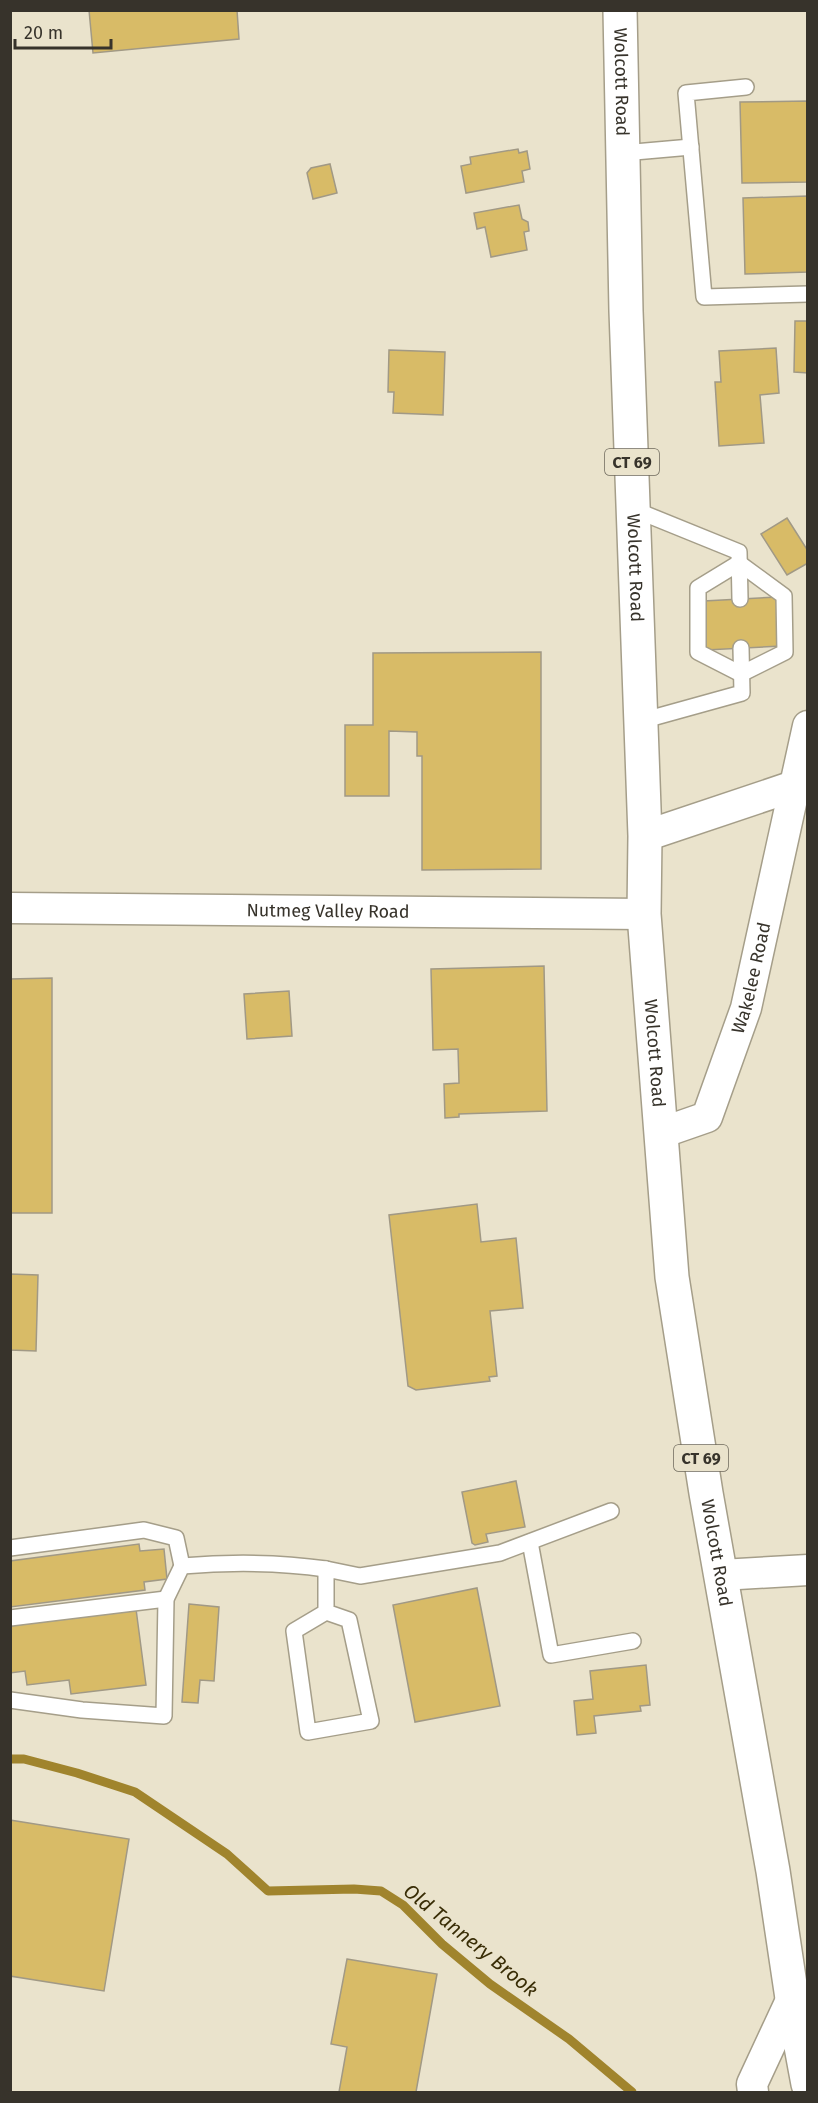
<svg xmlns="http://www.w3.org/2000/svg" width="818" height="2103" font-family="'Fira Sans',sans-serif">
<rect width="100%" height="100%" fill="#eae3cc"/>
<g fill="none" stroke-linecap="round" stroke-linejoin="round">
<!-- stream -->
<path stroke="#a0842d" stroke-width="9" d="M 10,1759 L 24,1759 L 77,1773 L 135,1792 L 227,1854 L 268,1891 L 354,1889 L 381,1891 L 403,1905 L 442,1944 L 490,1984 L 569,2039 L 632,2092"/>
</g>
<!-- building -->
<g fill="#d8bb67" stroke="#a19985" stroke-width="1.5">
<path d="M 89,10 L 237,10 L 239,39 L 93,53 Z"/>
<path d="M 808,101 L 808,182 L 742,183 L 740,102 Z"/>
<path d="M 518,149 L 519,153 L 527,151 L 530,169 L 522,171 L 524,182 L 466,193 L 461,166 L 471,164 L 470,157 Z"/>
<path d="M 330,164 L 337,193 L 313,199 L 307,173 L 311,168 Z"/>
<path d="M 808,196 L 808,272 L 745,274 L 743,198 Z"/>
<path d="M 519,205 L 522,219 L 528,222 L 529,231 L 524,232 L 527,250 L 491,257 L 485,227 L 477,229 L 474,213 Z"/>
<path d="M 795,321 L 808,321 L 808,373 L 794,372 Z"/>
<path d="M 776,348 L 779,393 L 760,395 L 764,443 L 719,446 L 715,382 L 721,382 L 719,351 Z"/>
<path d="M 389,350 L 445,352 L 443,415 L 393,413 L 394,392 L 388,392 Z"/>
<path d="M 787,518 L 808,551 L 808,563 L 787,575 L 761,534 Z"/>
<path d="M 778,597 L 781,646 L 706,650 L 704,601 Z"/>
<path d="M 541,652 L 541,869 L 422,870 L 422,756 L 417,756 L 417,732 L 389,731 L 389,796 L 345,796 L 345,725 L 373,725 L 373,653 Z"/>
<path d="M 544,966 L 547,1111 L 459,1114 L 459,1117 L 445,1118 L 444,1084 L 459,1083 L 458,1049 L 433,1050 L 431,969 Z"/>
<path d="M 52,978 L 52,1213 L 10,1213 L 10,979 Z"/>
<path d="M 289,991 L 292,1036 L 247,1039 L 244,994 Z"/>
<path d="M 477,1204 L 481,1242 L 516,1238 L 523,1308 L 490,1311 L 497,1376 L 489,1377 L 490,1381 L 416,1390 L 408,1386 L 389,1215 Z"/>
<path d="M 10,1274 L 38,1275 L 36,1351 L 10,1350 Z"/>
<path d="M 516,1481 L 525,1527 L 486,1534 L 488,1542 L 475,1545 L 472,1543 L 462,1492 Z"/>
<path d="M 139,1544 L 140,1551 L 164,1549 L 167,1579 L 144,1582 L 145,1590 L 10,1607 L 10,1561 Z"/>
<path d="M 477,1588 L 500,1706 L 415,1722 L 393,1605 Z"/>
<path d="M 189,1604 L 219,1607 L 214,1681 L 200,1680 L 198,1703 L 182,1702 Z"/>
<path d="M 136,1609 L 146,1685 L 71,1694 L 69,1680 L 27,1685 L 25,1671 L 10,1673 L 10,1626 Z"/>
<path d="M 646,1665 L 650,1705 L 640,1706 L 641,1711 L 594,1716 L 596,1733 L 577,1735 L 574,1701 L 593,1699 L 590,1671 Z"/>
<path d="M 10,1820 L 129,1839 L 104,1991 L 10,1976 Z"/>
<path d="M 347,1959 L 437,1974 L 416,2092 L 339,2092 L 347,2047 L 331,2044 Z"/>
</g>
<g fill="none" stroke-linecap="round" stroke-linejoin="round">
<defs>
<g id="lane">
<path d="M 746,87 L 686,93 L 704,297 L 808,294"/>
<path d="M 623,153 L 691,147"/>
<path d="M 633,509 L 739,552 L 740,599"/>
<path d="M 739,563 L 784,596 L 785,652 L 741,674 L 698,652 L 698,588 Z"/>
<path d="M 641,721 L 742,693 L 741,648"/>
<path d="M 530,1542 L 551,1655 L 633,1641"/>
<path d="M 10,1548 L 144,1530 L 176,1538 L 182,1566"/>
<path d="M 326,1612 L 294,1631 L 308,1732 L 371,1721 L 349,1620 L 326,1612 L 326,1569 L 360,1576 L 500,1553 L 611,1511"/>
<path d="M 10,1618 L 166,1599"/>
<path d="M 10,1700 L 82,1710 L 164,1716 L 166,1599 L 182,1566 C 230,1562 277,1562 326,1569"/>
</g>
<g id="street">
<path d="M 645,836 L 794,786"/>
<path id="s1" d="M 10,908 L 644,914"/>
<path id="s2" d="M 661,1133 L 707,1117 L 746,1008 L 808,726"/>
<path d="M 721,1575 L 808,1570"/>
<path d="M 753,2092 L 752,2084 L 792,1998"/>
</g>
<g id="primary">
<path id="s3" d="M 620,10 L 626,311 L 645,836 L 644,914 L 672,1277 L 706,1493 L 773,1871 L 792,1998 L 808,2084"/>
</g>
</defs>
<!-- lane casing -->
<use href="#lane" stroke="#a59e89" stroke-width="18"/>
<!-- street casing -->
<use href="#street" stroke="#a59e89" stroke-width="33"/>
<!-- primary casing -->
<use href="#primary" stroke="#a59e89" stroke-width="36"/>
<!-- lane -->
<use href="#lane" stroke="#fff" stroke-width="15"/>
<!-- street -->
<use href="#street" stroke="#fff" stroke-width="30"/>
<!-- primary -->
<use href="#primary" stroke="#fff" stroke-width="33"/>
</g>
<g text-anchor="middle" stroke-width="4.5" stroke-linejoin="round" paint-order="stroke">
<!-- shield labels -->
<g fill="#eae3cc" stroke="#6d685b" stroke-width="1.5">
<rect x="605" y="449" width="54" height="26" rx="4.5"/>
<rect x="674" y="1445" width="54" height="26" rx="4.5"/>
</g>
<g font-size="16" font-weight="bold" fill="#37332b">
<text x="632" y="468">CT 69</text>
<text x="701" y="1464">CT 69</text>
</g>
<!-- street labels -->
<g font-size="18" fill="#37332b" stroke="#eae3cc">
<text dy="6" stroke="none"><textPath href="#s3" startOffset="72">Wolcott Road</textPath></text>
<text dy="6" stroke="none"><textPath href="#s3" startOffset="558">Wolcott Road</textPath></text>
<text dy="6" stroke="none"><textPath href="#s1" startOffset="318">Nutmeg Valley Road</textPath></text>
<text dy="6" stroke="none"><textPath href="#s2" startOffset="195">Wakelee Road</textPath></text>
<text dy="6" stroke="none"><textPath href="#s3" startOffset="1044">Wolcott Road</textPath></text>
<text dy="6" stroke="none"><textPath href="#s3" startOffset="1548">Wolcott Road</textPath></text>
</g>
<!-- water labels -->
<g font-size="20" font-style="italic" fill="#392d06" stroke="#eae3cc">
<text transform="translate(471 1940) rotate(39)" y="7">Old Tannery Brook</text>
</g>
</g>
<!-- border -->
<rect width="818" height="2103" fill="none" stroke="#37332b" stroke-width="24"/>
<!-- scale -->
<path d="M15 39v9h96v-9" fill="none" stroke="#37332b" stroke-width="3"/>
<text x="24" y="39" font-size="18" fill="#37332b" stroke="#eae3cc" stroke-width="4.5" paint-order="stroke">20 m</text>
</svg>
